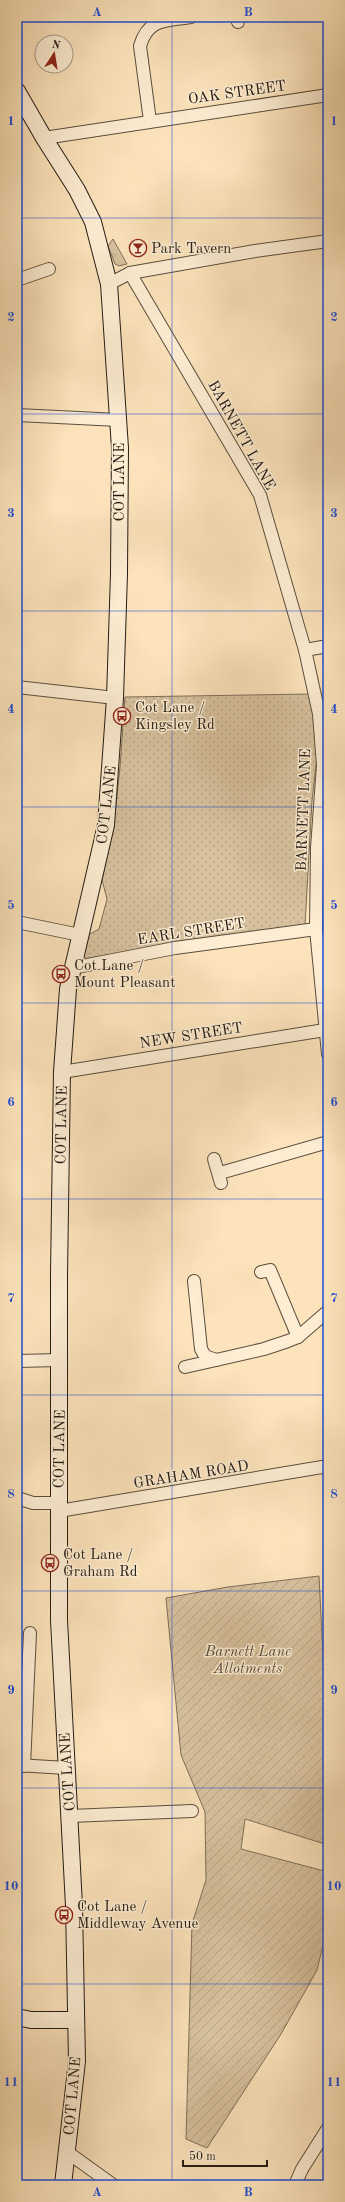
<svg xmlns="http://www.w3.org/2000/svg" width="345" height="2202" font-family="'Old Standard TT',serif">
<defs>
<pattern id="grass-tufts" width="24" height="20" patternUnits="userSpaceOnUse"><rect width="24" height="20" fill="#d7c19e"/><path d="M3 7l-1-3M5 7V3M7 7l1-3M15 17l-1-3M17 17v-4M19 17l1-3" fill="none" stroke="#b8a587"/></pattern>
<pattern id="park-dots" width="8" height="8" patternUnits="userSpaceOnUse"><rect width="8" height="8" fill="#d7c19e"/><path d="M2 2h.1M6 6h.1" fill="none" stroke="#b8a587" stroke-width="1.8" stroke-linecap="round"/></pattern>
<pattern id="garden-furrows" width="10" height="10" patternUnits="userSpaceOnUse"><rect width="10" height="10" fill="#d7c19e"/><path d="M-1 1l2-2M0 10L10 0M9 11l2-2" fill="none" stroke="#b8a587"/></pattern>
</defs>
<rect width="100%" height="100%" fill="#fce3bb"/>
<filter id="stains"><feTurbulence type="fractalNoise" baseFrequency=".005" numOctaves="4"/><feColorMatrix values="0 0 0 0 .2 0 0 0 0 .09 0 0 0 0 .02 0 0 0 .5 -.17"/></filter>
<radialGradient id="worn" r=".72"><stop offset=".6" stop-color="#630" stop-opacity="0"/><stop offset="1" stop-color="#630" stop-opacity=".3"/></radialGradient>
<!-- grass -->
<path fill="url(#grass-tufts)" stroke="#7e6e58" d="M 113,239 L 127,264 L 119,266 L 115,264 L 108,246 Z"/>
<!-- park -->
<path fill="url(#park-dots)" stroke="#7e6e58" d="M 311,694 L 318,748 L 312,801 L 305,925 L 82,959 L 88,935 L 99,929 L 107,899 L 102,880 L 114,824 L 120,767 L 125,697 Z"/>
<!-- garden -->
<path fill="url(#garden-furrows)" stroke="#7e6e58" d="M 319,1576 L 328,1755 L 328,1845 L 245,1819 L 241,1849 L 328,1872 L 328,1925 L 317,1970 L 281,2034 L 207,2148 L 186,2139 L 192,1924 L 206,1880 L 205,1812 L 181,1755 L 166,1598 L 228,1587 Z"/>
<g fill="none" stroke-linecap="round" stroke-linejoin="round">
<defs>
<g id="street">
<path d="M 237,17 L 238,22"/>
<path d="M 150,121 L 140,46 C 148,18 166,21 191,17"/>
<path d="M 44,138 L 328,95"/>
<path d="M 130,273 L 260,495 L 305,650 L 319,714 L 323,765 L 317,848 L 316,929 L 328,1054"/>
<path d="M 17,280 L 49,269"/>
<path d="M 109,284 L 130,273 L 255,251 L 328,241"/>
<path d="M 17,415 L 119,420"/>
<path d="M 305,650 L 328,646"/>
<path d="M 17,687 L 115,698"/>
<path d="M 17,922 L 80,935"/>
<path d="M 72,968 L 175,948 L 316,929"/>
<path d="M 62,1072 L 325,1030"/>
<path d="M 214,1159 L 221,1183"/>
<path d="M 220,1173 L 328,1142"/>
<path d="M 261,1272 L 270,1270 L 298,1337"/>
<path d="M 194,1281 L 201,1349 L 205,1356 L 216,1360 L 264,1349 L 288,1341 L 298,1337 L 328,1311"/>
<path d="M 17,1361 L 60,1360"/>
<path d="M 185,1367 L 216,1360"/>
<path d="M 17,1498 L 33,1503 L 59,1503"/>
<path d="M 59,1511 L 328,1466"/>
<path d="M 17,1765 L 66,1768"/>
<path d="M 24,1766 L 30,1633"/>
<path d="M 70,1816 L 192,1811"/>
<path d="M 67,2152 L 113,2185"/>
<path d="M 295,2185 L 302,2169 L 328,2128"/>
</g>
<g id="secondary">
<path d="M 17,91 L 44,138 L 77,190 L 93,222 L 109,284 L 120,448 L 119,573 L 115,698 L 106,825 L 68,989 L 62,1072 L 59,1275 L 59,1620 L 74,1906 L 77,2061 L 63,2185"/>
<path d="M 17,2017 L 31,2020 L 76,2020"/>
</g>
</defs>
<!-- street casing -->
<use href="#street" stroke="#5a4e3d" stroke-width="14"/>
<!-- secondary casing -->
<use href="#secondary" stroke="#241c13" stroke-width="18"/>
<!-- street -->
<use href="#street" stroke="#fdedd3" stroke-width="12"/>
<!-- secondary -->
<use href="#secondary" stroke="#fdedd3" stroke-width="16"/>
</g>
<!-- grid -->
<path fill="none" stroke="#1d4ed8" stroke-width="1" stroke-opacity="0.55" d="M 172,17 L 172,2185M 17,218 L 328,218M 17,414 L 328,414M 17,611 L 328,611M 17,807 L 328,807M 17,1003 L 328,1003M 17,1199 L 328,1199M 17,1395 L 328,1395M 17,1591 L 328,1591M 17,1788 L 328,1788M 17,1984 L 328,1984"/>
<!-- icons -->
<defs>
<symbol id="bar-ring" viewBox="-11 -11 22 22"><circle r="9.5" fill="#fdedd3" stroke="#8f2418" stroke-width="1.5"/><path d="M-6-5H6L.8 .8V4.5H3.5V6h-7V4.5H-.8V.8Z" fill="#8f2418"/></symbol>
<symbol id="bus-ring" viewBox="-11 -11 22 22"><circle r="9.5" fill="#fdedd3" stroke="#8f2418" stroke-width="1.5"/><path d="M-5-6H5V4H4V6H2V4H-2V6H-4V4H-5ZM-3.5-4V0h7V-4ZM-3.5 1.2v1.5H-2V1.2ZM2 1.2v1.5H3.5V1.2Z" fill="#8f2418"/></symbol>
</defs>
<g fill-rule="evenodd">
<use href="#bar-ring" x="128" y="238" width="20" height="20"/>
<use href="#bus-ring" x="112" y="706" width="20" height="20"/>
<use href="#bus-ring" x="51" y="964" width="20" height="20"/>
<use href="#bus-ring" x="40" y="1553" width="20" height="20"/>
<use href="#bus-ring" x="54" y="1905" width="20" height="20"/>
</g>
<g text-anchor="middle" stroke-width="3" stroke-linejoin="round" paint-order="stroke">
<!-- street labels -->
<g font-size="15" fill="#241c13" stroke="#fdedd3">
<text transform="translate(237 92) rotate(-8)" y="5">OAK STREET</text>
<text transform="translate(242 435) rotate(61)" y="5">BARNETT LANE</text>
<text transform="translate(119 482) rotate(-90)" y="5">COT LANE</text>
<text transform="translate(106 805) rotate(-83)" y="5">COT LANE</text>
<text transform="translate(303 810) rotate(-88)" y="5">BARNETT LANE</text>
<text transform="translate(191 931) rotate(-9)" y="5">EARL STREET</text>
<text transform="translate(191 1035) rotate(-9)" y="5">NEW STREET</text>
<text transform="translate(61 1125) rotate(-89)" y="5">COT LANE</text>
<text transform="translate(59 1449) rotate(-89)" y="5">COT LANE</text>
<text transform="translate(191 1474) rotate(-9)" y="5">GRAHAM ROAD</text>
<text transform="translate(67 1772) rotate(-94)" y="5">COT LANE</text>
<text transform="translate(72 2096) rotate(-85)" y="5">COT LANE</text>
</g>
<!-- poi labels -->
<g font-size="15" fill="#241c13" stroke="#fdedd3" text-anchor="start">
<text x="151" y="253">Park Tavern</text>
<text x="135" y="712">Cot Lane /<tspan x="135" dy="17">Kingsley Rd</tspan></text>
<text x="74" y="970">Cot Lane /<tspan x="74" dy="17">Mount Pleasant</tspan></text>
<text x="63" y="1559">Cot Lane /<tspan x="63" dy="17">Graham Rd</tspan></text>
<text x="77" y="1911">Cot Lane /<tspan x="77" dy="17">Middleway Avenue</tspan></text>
</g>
<!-- park labels -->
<g font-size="15" font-style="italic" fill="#5a4e3d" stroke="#fdedd3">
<text x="248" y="1656">Barnett Lane<tspan x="248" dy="17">Allotments</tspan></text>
</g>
</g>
<!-- margin -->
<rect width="345" height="2202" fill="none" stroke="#fce3bb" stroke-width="44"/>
<!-- north arrow -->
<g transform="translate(54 54) rotate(12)"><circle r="19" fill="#fdedd3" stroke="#a69986"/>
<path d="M0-3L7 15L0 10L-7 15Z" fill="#8f2418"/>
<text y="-6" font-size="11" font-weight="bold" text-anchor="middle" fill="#241c13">N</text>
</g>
<!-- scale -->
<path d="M183 2160v6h84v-6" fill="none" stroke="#241c13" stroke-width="2"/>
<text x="189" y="2160" font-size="12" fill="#241c13" stroke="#fdedd3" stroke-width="3" paint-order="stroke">50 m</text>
<rect x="22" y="22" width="301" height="2158" fill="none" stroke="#1d4ed8" stroke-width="1.5"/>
<g font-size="13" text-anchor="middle" font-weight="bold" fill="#1d4ed8">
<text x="97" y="16">A</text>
<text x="248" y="16">B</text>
<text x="11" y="125">1</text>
<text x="334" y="125">1</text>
<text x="11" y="321">2</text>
<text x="334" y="321">2</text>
<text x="11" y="517">3</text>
<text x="334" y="517">3</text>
<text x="11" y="713">4</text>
<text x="334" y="713">4</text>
<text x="11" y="909">5</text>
<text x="334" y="909">5</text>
<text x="11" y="1106">6</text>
<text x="334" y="1106">6</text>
<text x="11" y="1302">7</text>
<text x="334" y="1302">7</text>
<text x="11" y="1498">8</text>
<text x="334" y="1498">8</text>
<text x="11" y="1694">9</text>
<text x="334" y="1694">9</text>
<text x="11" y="1890">10</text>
<text x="334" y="1890">10</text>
<text x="11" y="2086">11</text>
<text x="334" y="2086">11</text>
<text x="97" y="2196">A</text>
<text x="248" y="2196">B</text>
</g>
<rect width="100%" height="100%" filter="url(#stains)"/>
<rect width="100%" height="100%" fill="url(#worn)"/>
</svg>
